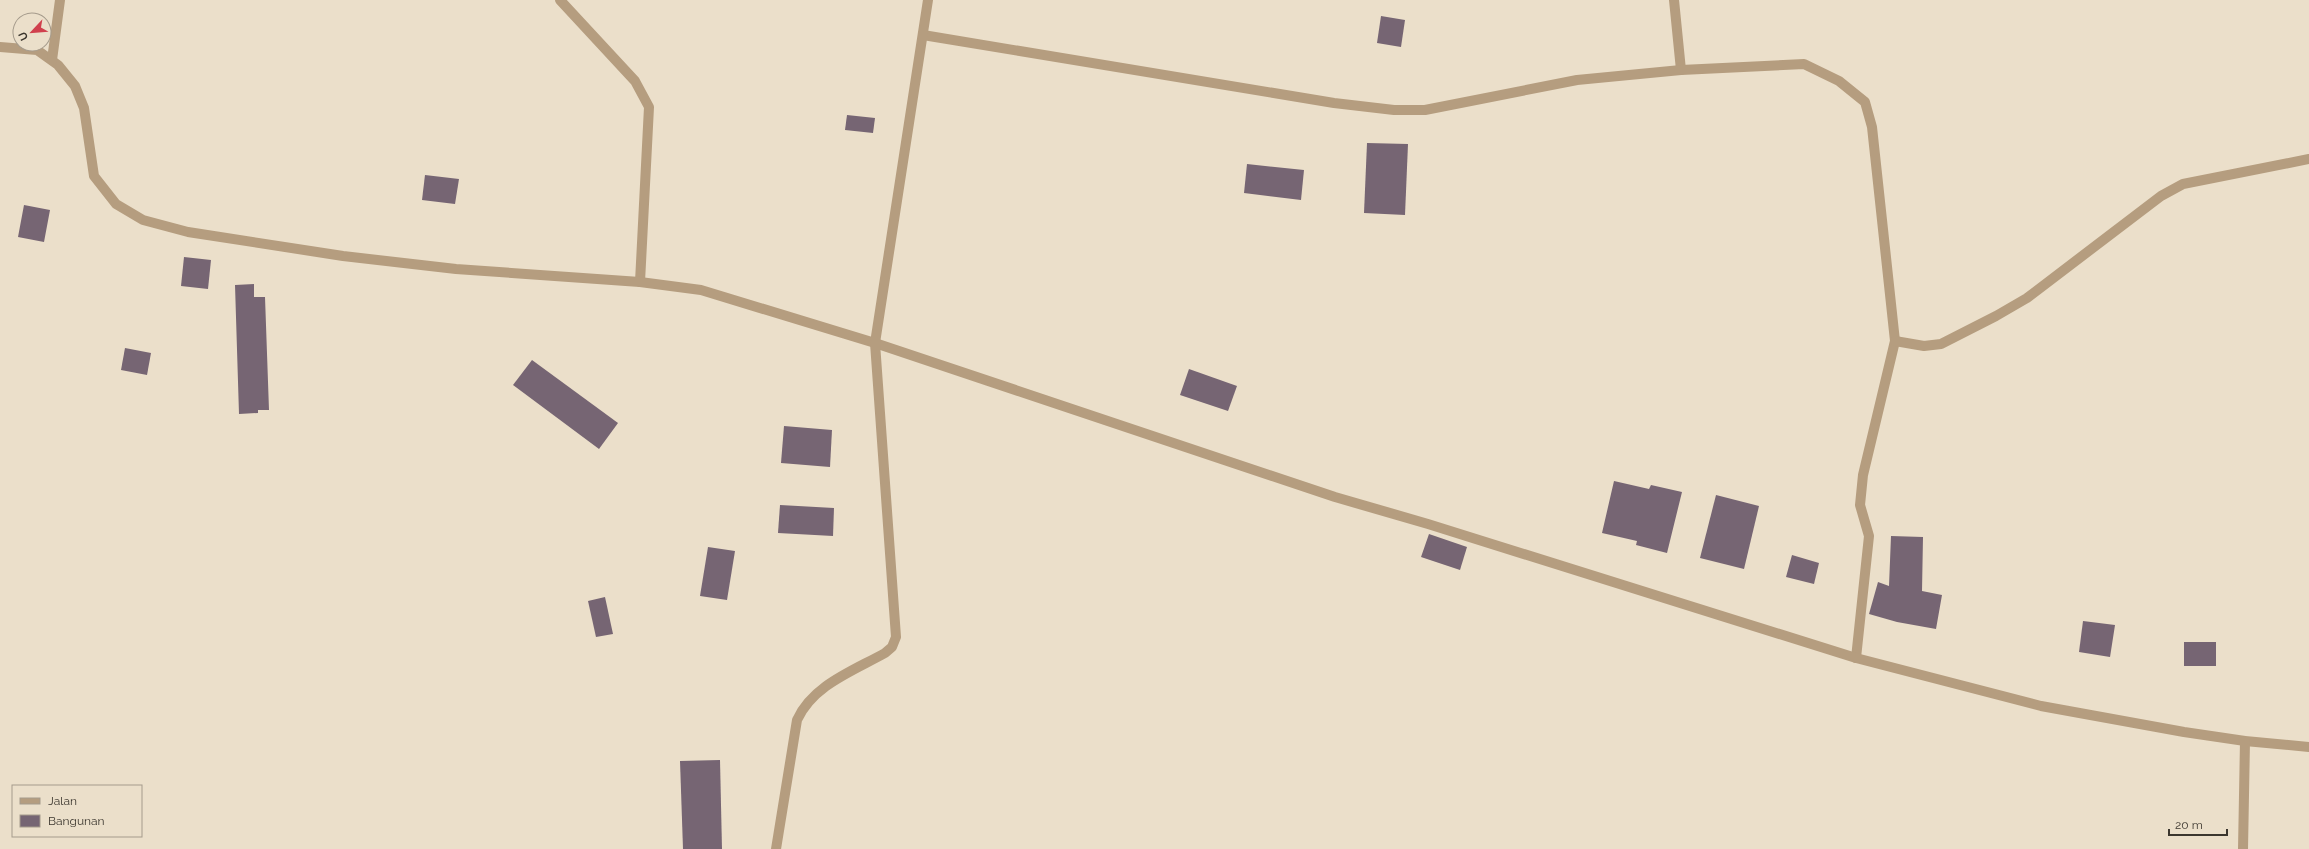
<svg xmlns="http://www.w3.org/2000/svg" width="2309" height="849" font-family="Raleway,sans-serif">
<rect width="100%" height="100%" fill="#ebdfca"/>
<!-- building -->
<g fill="#766573">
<path d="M 1381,16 L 1405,20 L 1401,47 L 1377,43 Z"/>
<path d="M 847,115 L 875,118 L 873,133 L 845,130 Z"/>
<path d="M 1367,143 L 1408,144 L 1405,215 L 1364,213 Z"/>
<path d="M 1247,164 L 1304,170 L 1301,200 L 1244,193 Z"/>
<path d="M 425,175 L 459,179 L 455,204 L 422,200 Z"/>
<path d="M 24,205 L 50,210 L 44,242 L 18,237 Z"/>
<path d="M 184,257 L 211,260 L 208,289 L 181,286 Z"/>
<path d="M 254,284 L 254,297 L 265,297 L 269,410 L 258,410 L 258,413 L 239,414 L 235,285 Z"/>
<path d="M 125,348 L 151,353 L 147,375 L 121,370 Z"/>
<path d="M 532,360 L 618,423 L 599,449 L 513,385 Z"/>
<path d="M 1189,369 L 1237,386 L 1228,411 L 1180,395 Z"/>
<path d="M 784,426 L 832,430 L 830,467 L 781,463 Z"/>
<path d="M 1614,481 L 1649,489 L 1651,485 L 1682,492 L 1667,553 L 1636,545 L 1637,541 L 1602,533 Z"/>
<path d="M 1716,495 L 1759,506 L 1744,569 L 1700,558 Z"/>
<path d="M 780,505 L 834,508 L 833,536 L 778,533 Z"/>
<path d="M 1429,534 L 1467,547 L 1460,570 L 1421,557 Z"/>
<path d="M 1891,536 L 1923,537 L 1922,591 L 1942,595 L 1936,629 L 1897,622 L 1869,614 L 1878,582 L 1889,586 Z"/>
<path d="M 708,547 L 735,551 L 727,600 L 700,596 Z"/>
<path d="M 1792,555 L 1819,563 L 1814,584 L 1786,577 Z"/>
<path d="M 605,597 L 613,634 L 596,637 L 588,601 Z"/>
<path d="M 2083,621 L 2115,625 L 2110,657 L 2079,652 Z"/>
<rect x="2184" y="642" width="32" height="24"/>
<path d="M 720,760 L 722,849 L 683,849 L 680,761 Z"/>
</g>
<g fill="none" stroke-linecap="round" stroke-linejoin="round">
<!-- minor -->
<g stroke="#b59d7f" stroke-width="10">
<path d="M 560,0 L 635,81 L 649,107 L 640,282"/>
<path d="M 1674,0 L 1681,70"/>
<path d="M 923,35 L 1334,103 L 1394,110 L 1425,110 L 1577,80 L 1681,70 L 1804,64 L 1839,81 L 1865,102 L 1872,127 L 1895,341 L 1863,475 L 1860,505 L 1869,536 L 1856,658"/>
<path d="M 0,47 L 37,50 L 58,65 L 75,86 L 84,108 L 94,176 L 116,204 L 143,220 L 188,232 L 343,256 L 456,269 L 640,282 L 701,290 L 875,343 L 1335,497 L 1428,524 L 1856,658 L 2041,706 L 2184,732 L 2245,741 L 2309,747"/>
<path d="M 52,60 L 60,0"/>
<path d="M 1895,341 L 1924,346 L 1941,344 L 1996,316 L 2027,298 L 2161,196 L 2183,184 L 2309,159"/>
<path d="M 776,849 L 797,720 C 813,685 853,671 885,653 L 892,647 L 896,637 L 875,343 L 928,0"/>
<path d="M 2243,849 L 2245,741"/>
</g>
</g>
<!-- legend -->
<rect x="12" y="785" width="130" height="52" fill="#ebdfca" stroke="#a59b8c"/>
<rect x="20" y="798" width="20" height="6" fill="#b59d7f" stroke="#a59b8c"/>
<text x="48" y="805" font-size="12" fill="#3b362e">Jalan</text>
<rect x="20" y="815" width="20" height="12" fill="#766573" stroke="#a59b8c"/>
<text x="48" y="825" font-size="12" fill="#3b362e">Bangunan</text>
<!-- north arrow -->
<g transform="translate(32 32) rotate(244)"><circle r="19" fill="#ebdfca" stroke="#a59b8c"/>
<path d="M0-3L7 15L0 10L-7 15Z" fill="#d0404d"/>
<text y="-6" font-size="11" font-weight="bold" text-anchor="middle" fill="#3b362e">U</text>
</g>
<!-- scale -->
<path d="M2169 829v6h58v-6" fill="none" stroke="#3b362e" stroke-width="2"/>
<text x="2175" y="829" font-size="12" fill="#3b362e" stroke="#ebdfca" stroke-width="3" paint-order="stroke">20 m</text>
</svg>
